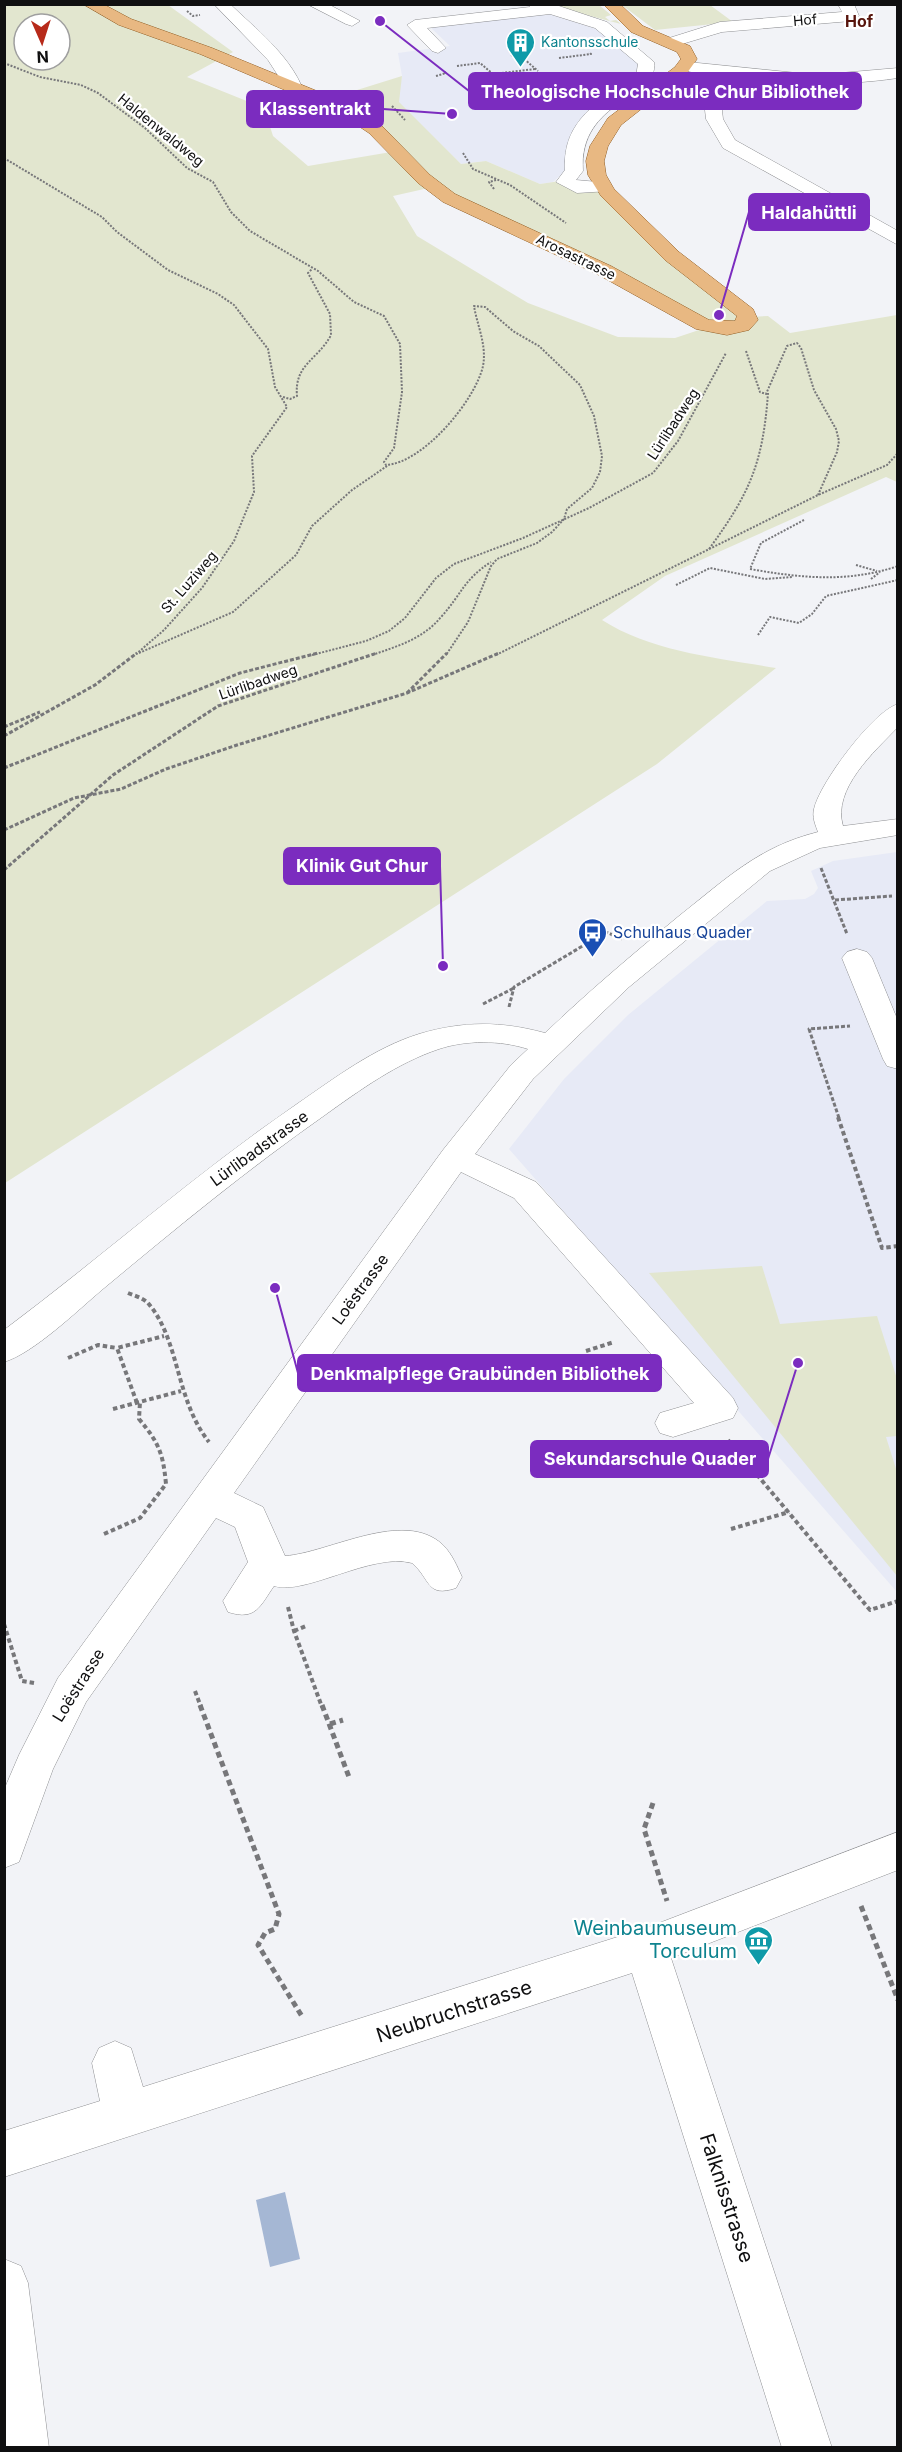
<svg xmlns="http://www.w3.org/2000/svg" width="902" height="2452" font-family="Inter,sans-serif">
<rect width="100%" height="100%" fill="#f2f3f7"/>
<!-- built -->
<g fill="#e7eaf6">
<path d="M 549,14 L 603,31 L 639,61 L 636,80 L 583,118 L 568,141 L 566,170 L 553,182 L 540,184 L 486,161 L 461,164 L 398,102 L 402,76 L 398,53 L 450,46 L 429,26 Z"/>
<path d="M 897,852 L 897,1592 L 509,1149 L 564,1079 L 628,1015 L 767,901 L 805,899 L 814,894 L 818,888 L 811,871 L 833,861 Z"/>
</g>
<!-- green -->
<g fill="#e2e6cf" fill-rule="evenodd">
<path d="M 5,5 L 168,5 L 233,52 L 187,77 L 264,108 L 273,136 L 308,166 L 397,151 L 325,100 L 402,76 L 399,102 L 461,164 L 486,161 L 540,184 L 560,181 L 603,187 L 748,317 L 768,316 L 790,333 L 897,315 L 897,482 L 886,477 L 665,576 L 602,620 C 652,652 718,658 776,668 L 657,764 L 5,1183 ZM 24,24 L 60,24 L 60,60 L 24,60 ZM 433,187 L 708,327 L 675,338 L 618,337 L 528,303 L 417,236 L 393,196 Z"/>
<path d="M 548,5 L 599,5 L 611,15 L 605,17 L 610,21 L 616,20 L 621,24 Z"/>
<path d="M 622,5 L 710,5 L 733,22 L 655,30 Z"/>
<path d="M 762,1266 L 780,1324 L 877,1316 L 897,1379 L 897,1436 L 886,1437 L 897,1472 L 897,1576 L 649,1273 Z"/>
</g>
<!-- water -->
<path fill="#a5b7d4" d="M 285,2192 L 300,2259 L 270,2267 L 256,2200 Z"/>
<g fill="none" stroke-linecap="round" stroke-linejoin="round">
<!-- minor-tunnel -->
<path stroke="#d0d1d4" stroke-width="17" stroke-dasharray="17 9" stroke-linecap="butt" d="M 831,86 L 857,85"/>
<defs>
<g id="minor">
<path d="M 214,4 L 230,4 C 256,29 288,54 302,87 L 300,91 L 288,91 L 268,60 Z"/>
<path d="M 307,4 L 328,4 L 360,21 L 352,26 L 346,24 Z"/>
<path d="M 529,4 L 553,4 L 607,22 L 654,62 C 660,99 578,99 583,171 L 576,180 L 609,183 L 612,187 L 609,191 L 577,193 L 556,182 L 565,170 C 562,120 599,101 636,76 L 638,64 L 595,28 L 550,14 L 427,28 L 446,48 L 438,53 L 432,51 L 407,25 L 415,20 L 530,7 Z"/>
<path d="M 838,4 L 854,4 L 859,16 L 851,21 L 722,32 L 672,47 L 664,42 L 666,39 L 720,22 L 842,12 Z"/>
<path d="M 688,62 L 817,75 L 898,68 L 898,78 C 837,87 778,84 718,76 L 723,119 L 735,140 L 898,231 L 898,245 L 723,148 L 706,119 L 701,74 L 682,70 L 680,67 Z"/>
<path d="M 898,704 L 898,727 C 874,752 832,789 843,826 L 898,819 L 898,835 L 820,848 L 770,871 L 629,987 L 533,1079 L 475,1154 L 536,1182 L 733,1398 L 738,1408 L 733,1418 L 673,1437 L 660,1433 L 655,1423 L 660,1413 L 694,1403 L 514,1198 L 461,1172 L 234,1493 L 263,1507 L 285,1556 C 329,1553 404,1508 443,1545 C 452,1554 457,1566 462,1577 L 456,1588 C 426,1598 431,1579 412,1563 C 372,1552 305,1596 274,1586 C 260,1606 256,1621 228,1612 L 223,1601 L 248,1562 L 235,1527 L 216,1518 L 86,1702 L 53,1769 L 19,1862 L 4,1868 L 4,1790 L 19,1755 L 58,1678 L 443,1150 L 511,1065 L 528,1049 C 500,1040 466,1040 439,1049 C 397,1063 360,1090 325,1115 C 248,1169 175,1229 103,1289 C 78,1310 34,1353 4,1362 L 4,1330 C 103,1256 195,1174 297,1104 C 335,1078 374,1048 419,1034 C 463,1021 501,1021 545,1033 C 588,992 633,954 679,916 C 726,879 758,847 818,832 C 815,824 812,817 814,809 C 819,784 874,710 898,704 Z"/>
<path d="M 857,949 L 867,952 L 872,958 L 898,1021 L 898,1069 L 887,1066 L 883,1059 L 842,958 L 847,952 Z"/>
<path d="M 898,1832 L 898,1870 L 671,1958 L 832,2448 L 782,2448 L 632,1973 L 4,2177 L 4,2131 L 100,2101 L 92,2063 L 99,2048 L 115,2041 L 131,2048 L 143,2087 L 646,1928 Z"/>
<path d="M 4,2259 L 21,2266 L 28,2283 L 49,2448 L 4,2448 Z"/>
</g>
<path id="major" d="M 83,4 L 103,4 L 131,19 L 212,48 L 351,105 L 381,125 L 430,175 L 455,194 L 611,266 L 709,320 L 735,321 L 737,316 L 665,260 L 601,196 L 588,175 L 586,161 L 590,146 L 608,118 L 675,67 L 681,59 L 677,52 L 631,32 L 603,4 L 620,4 L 643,26 L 690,46 L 697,59 L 687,73 L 621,125 L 608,146 L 604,161 L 606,175 L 614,189 L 679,252 L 753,309 L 758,320 L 749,330 L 727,335 L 696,329 L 597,274 L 443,202 L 418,183 L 369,133 L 339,113 L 200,54 L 119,25 Z"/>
</defs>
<!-- minor casing -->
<use href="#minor" stroke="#8e8f92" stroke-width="1"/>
<!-- major casing -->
<use href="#major" stroke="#925e24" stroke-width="1"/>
<!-- path-far3 -->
<g stroke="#77777a" stroke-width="2" stroke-dasharray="2 1.5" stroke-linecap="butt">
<path d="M 187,11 L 193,16 L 200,15"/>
<path d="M 511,55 L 523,58 L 538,71"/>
<path d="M 559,58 L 591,54 L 589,52"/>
<path d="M 4,63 L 40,77 L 81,85 L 98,93 L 145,128 L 187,168 L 213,182 L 231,212 L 250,231 L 318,271 L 354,302 L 384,316 L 400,344 L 402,392 L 394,448 L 384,462 L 386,465 C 423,463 475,401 483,366 C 487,345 477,325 474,306 L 485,307 L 513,331 L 539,346 L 580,385 L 594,416 L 602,456 L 600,472 L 592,488 L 567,509 L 564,519 L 552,532 L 537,543 L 497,559 L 491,566 L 468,622 L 446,655"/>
<path d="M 457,66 L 480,63 L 493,74 L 535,69"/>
<path d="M 436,76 L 446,73 L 443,71"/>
<path d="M 538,83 L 567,109"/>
<path d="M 392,106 L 405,120"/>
<path d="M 463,153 L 473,169 L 510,185 L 566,223"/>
<path d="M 4,158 L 102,217 L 117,232 L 168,270 L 218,294 L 234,305 L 268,349 L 275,387 L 287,407 L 252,456 L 254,492 L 234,541 L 202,588 L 164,630 L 135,655"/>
<path d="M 494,189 L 489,182 L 496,180"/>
<path d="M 746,351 L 760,392 L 766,394 L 787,346 L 797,343 L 801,348 L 814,390 L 836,429 L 839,441 L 837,452 L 818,495"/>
<path d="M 283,397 L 290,399 L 297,396 C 294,364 318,360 331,335 L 330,314 L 308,273 L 312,269"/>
<path d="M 804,520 L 761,543 L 750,569 C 801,578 848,583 898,566"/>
<path d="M 709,549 C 750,493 763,463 768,393"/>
<path d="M 856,565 L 877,571"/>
<path d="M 871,579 L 880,572"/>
<path d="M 676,585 L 710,568 L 765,579 L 792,577"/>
<path d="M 758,635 L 770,617 L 799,623 L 812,614 L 826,596 L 898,580"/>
<path d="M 139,653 L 233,612 L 296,555 L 312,526 L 352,490 L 387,466"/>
<path d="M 312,655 L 366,641 L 389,631 L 405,618 L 436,578 L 454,564 L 523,538 L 589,508 L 653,473 L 678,441 L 726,353"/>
<path d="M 372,655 C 398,646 423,639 441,617 C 462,594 463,580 491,562"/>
<path d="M 496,655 L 818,495 L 887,465 L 898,453"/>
</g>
<!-- path-far2 -->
<g stroke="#77777a" stroke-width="3" stroke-dasharray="4 2" stroke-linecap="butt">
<path d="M 407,693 L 447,653"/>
<path d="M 4,727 L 40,712"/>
<path d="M 4,736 L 95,685 L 137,653"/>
<path d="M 4,768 L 240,673 L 318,653"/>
<path d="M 4,830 L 74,798 L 121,789 L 166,769 L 237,745 L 407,693 L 499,653"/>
<path d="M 821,868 L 847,934"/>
<path d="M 4,870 L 113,775 L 218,706 L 377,653"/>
<path d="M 835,900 L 892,896"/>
<path d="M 483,1004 L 514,988"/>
<path d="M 509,1007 L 514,987 L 606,932 L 622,939"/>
<path d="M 839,1118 L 809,1029 L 850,1026"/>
</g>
<!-- path-far1 -->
<g stroke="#77777a" stroke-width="4" stroke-dasharray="4.5 3" stroke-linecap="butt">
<path d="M 838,1117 L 882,1248 L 898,1246"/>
<path d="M 128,1293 C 135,1296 143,1298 148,1303 C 180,1340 175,1399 209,1442"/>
<path d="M 586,1351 L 614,1342"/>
<path d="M 68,1358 L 98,1345 L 117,1348"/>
<path d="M 137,1403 L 117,1348 L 164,1336"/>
<path d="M 113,1409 L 181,1391"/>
<path d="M 728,1440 L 870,1610 L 898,1601"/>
<path d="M 731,1529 L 789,1512"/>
<path d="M 104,1534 L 140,1518 L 166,1484 C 163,1453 159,1443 139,1419 L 140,1402"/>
<path d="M 288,1607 L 294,1631 L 322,1707"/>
<path d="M 4,1624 L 22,1681 L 34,1683"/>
<path d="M 294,1631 L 306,1626"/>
<path d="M 195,1691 L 201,1707"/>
</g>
<!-- path -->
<g stroke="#77777a" stroke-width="5" stroke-dasharray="6 4" stroke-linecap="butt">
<path d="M 200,1705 L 279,1914 L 275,1929 L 265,1933 L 258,1945 L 303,2018"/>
<path d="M 322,1705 L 349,1777"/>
<path d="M 330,1724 L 343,1720"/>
<path d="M 653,1803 L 644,1829 L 667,1901"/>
<path d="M 861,1906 L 898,2000"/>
</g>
<!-- minor -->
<use href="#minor" fill="#fff" fill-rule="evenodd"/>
<!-- major -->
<use href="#major" fill="#e8b882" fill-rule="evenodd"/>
</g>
<!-- icons -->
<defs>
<symbol id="building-pin" viewBox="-11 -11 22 30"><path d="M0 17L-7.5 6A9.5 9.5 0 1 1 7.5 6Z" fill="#0f9aa8" stroke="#fff"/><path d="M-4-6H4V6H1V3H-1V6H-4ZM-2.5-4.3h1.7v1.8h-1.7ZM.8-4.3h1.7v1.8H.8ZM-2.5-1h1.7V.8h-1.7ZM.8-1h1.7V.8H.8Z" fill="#fff"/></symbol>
<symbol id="bus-pin" viewBox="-11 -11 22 30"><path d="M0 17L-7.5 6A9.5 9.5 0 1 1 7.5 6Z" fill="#1a4fb4" stroke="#fff"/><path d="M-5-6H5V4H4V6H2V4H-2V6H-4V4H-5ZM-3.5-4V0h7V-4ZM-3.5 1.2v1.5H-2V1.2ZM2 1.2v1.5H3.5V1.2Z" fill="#fff"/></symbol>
<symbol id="museum-pin" viewBox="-11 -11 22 30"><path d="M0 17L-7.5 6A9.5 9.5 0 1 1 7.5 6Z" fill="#0f9aa8" stroke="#fff"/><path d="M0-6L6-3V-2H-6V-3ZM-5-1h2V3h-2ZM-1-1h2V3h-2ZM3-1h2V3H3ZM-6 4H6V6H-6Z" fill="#fff"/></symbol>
</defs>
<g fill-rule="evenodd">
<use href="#building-pin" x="504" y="26" width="33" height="45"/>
<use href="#bus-pin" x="576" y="916" width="33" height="45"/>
<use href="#museum-pin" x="742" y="1924" width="33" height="45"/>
</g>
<g text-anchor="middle" stroke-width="4.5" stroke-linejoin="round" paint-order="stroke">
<!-- far-street labels -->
<g font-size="14" fill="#0f0f10" stroke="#fff">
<text transform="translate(805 20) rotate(-5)" y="5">Hof</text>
<text transform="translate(161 130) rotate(39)" y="5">Haldenwaldweg</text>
<text transform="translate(576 257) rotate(26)" y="5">Arosastrasse</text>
<text transform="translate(673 424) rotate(-57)" y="5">Lürlibadweg</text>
<text transform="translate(189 582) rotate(-49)" y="5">St. Luziweg</text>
<text transform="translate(258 682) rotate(-19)" y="5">Lürlibadweg</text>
</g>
<!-- far-culture labels -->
<g font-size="14" fill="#0d838f" stroke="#fff" text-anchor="start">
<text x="541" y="47">Kantonsschule</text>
</g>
<!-- far-quarter labels -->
<g font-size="16" font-weight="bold" fill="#57140c" stroke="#fff">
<text x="859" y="27">Hof</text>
</g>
<!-- transit labels -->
<g font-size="16" fill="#164399" stroke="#fff" text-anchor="start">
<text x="613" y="938">Schulhaus Quader</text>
</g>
<!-- street labels -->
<g font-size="16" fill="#0f0f10" stroke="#fff">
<text transform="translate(259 1148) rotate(-36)" y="6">Lürlibadstrasse</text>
<text transform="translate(360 1289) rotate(-54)" y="6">Loëstrasse</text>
<text transform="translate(78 1685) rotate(-58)" y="6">Loëstrasse</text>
</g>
<!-- near-culture labels -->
<g font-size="20" fill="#0d838f" stroke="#fff" text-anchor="end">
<text x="737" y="1935">Weinbaumuseum<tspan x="737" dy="23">Torculum</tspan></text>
</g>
<!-- near-street labels -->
<g font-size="20" fill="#0f0f10" stroke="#fff">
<text transform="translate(454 2011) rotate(-18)" y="7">Neubruchstrasse</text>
<text transform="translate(727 2198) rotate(72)" y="7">Falknisstrasse</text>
</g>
</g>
<!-- callouts -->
<path fill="none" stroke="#7b2cbf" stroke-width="2" d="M380 21L469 91M452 114L383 109M719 315L749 212M443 966L440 866M275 1288L298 1373M798 1363L768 1459"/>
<g fill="#7b2cbf" stroke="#fff" stroke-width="2">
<circle cx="380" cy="21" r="6"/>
<circle cx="452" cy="114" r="6"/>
<circle cx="719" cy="315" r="6"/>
<circle cx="443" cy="966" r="6"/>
<circle cx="275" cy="1288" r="6"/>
<circle cx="798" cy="1363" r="6"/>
</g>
<g fill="#7b2cbf" stroke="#7b2cbf" stroke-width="2">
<rect x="469" y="73" width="392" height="36" rx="6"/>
<rect x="247" y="91" width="136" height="36" rx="6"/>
<rect x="749" y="194" width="120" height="36" rx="6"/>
<rect x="284" y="848" width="156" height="36" rx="6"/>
<rect x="298" y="1355" width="363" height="36" rx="6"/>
<rect x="531" y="1441" width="237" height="36" rx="6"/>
</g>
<g font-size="18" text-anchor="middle" font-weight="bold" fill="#fff">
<text x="665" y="98">Theologische Hochschule Chur Bibliothek</text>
<text x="315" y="115">Klassentrakt</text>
<text x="809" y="219">Haldahüttli</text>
<text x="362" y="872">Klinik Gut Chur</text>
<text x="480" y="1380">Denkmalpflege Graubünden Bibliothek</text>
<text x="650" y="1465">Sekundarschule Quader</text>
</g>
<!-- border -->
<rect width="902" height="2452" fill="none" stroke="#0f0f10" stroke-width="12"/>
<!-- north arrow -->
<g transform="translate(42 42) rotate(177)"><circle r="28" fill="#ffffff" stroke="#9f9f9f" stroke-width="1.5"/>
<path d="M0-4.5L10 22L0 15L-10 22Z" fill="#b72a1a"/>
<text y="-9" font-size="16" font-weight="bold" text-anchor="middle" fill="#0f0f10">N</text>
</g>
</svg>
